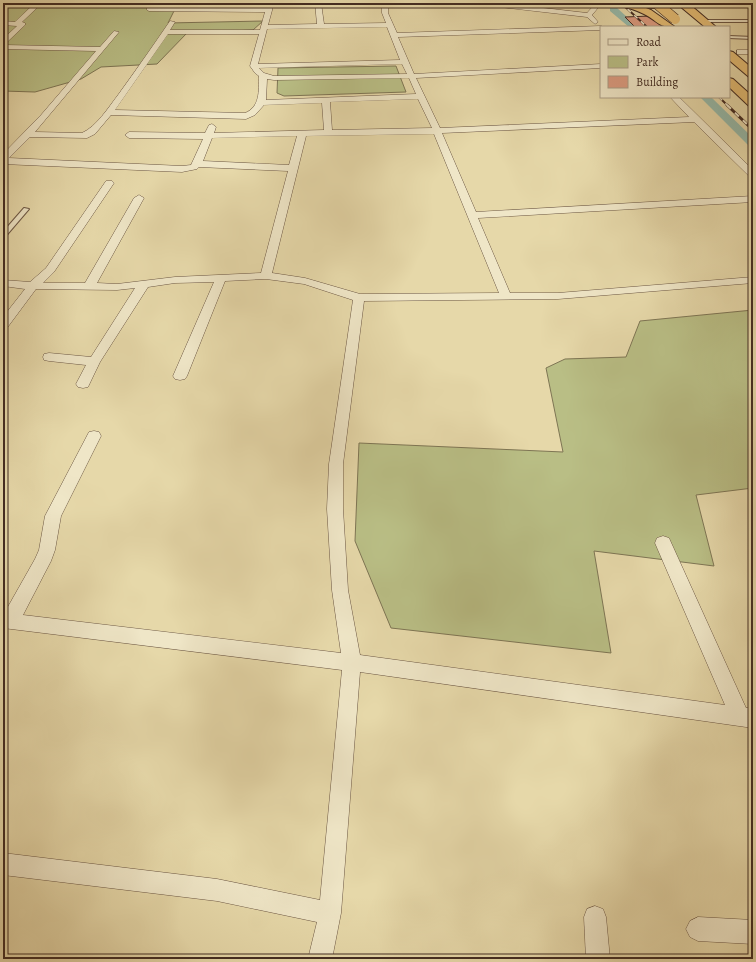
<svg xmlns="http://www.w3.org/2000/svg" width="756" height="962" font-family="Alegreya,serif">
<rect width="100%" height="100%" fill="#e6d8a9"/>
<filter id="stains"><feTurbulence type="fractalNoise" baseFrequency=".005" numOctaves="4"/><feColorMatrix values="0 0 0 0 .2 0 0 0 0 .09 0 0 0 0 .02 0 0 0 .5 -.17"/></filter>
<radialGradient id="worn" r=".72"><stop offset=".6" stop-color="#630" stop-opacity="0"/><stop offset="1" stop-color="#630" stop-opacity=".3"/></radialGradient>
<!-- green -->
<g fill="#b9be85" stroke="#7e7554">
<path d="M 3,3 L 178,3 L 168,23 L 263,21 L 253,30 L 187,33 L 157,64 L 101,67 L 81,79 L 35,92 L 3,91 Z"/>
<path d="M 396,66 L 406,92 L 284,96 L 277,93 L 278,68 Z"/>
<path d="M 753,310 L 753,488 L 696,495 L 714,566 L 594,551 L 611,653 L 391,628 L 355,541 L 359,443 L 563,452 L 546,368 L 565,359 L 626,357 L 640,321 Z"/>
</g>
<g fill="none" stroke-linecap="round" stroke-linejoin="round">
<!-- canal -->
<g fill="#96baaa" fill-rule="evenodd">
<path d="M 610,7 L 616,7 L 638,27 L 629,27 L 610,11 Z"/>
<path d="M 700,97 L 711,97 L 753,138 L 753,147 L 749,146 Z"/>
</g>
</g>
<!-- building -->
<path fill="#db9b80" stroke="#432c22" d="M 650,16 L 662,27 L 635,27 L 625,17 Z"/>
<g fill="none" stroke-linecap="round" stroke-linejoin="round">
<defs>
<g id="lane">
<path d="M 704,20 L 751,20 L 753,21 L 751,22 L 703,22 Z"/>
<path d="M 729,36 L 753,37 L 753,39 L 729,38 Z"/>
<path d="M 24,208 L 29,209 L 5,237 L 3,238 L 3,232 Z"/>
</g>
<g id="street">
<path d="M 35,3 L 42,3 L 22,22 L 25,23 L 25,25 L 4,45 L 100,47 L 114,31 L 119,32 L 35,132 L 82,133 C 97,126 108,108 118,95 C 136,70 153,46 170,21 L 175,22 L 170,30 L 260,30 L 265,12 L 149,11 L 147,10 L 147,8 L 266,8 L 268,3 L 274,3 L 268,25 L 317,24 L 315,3 L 321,3 L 324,24 L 386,23 L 382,13 L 382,3 L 388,3 L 388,13 L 397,33 L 601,26 L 604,27 L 601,27 L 601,30 L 398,37 L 414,74 L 601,64 L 601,68 L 416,78 L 440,128 L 689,117 L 670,97 L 679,97 L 753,170 L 753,178 L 750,177 L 694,122 L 442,133 L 476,212 L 753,196 L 753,202 L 478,218 L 510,293 L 558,293 L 753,277 L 753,283 L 558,299 L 364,301 L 343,464 L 343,509 L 348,590 L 360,655 L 725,705 L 655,543 L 657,538 L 663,536 L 669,538 L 746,708 L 753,708 L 753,728 L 360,672 L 341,913 L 332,959 L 308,959 L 317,922 L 217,901 L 3,875 L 3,853 L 217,879 L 320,900 L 342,670 L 3,628 L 3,612 L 5,612 L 35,559 L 39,550 L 45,516 L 89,432 L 94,431 L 99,432 L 101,436 L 61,516 L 55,550 L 51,561 L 23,615 L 341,653 L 332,590 L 327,509 L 329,464 L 353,300 L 304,284 L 266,279 L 225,281 L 187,376 L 185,379 L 180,380 L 175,379 L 173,376 L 214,282 L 175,283 L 148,287 L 100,362 L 88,387 L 83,388 L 78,387 L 76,384 L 86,365 L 49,361 L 44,360 L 43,357 L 44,354 L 49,353 L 91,357 L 135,288 L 117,290 L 36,289 L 7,328 L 3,329 L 3,317 L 25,289 L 3,286 L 3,280 L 30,282 L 46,268 L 106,181 L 112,181 L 114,183 L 54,272 L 43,283 L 85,283 L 134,198 L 139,195 L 144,198 L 97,283 L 117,284 L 175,277 L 261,273 L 288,171 L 199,167 L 197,169 L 182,172 L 3,164 L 3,154 L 41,115 L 96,51 L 3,49 L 3,39 L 17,26 L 3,25 L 3,21 L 15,22 ZM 387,27 L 400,60 L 258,64 L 267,29 ZM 168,34 L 259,34 L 250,66 L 255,73 L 259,76 C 259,91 260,107 245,113 L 115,110 ZM 402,64 L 407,74 L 274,76 L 264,73 L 259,68 ZM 409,78 L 416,94 L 266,100 L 267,79 L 274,80 ZM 418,99 L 432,128 L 332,130 L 330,102 ZM 322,103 L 324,130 L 214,133 L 216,127 L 212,124 L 209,125 L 205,133 L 129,132 L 125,135 L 129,138 L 203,139 L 191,165 L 182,166 L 9,158 L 30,137 L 87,138 L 95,134 L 111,115 L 246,119 L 255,115 L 264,105 ZM 434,134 L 499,293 L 360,294 L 305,278 L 272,273 L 306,136 ZM 297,136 L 289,165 L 203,161 L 212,138 Z"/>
<path d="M 480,3 L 500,3 L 587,13 L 596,3 L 602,3 L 592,15 L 598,22 L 595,24 L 587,17 L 483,5 Z"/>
<rect x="737" y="50" width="16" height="4"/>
<path d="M 595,906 L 603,909 L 606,917 L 610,959 L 586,959 L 584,917 L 587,909 Z"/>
<path d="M 698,917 L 753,920 L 753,944 L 698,941 L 690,937 L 686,929 L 690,921 Z"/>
</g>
<g id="highway">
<path d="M 615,3 L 688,3 L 716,27 L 705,27 L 681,7 L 646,8 L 651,10 L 675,27 C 657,27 658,21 644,14 C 634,9 626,7 617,5 Z"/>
<path d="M 729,51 L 733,52 L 753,69 L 753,78 L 749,77 L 729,60 Z"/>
<path d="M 729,78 L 733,79 L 753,97 L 753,107 L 749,106 L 729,87 Z"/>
</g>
</defs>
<!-- lane casing -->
<use href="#lane" stroke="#6c5744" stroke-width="2"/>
<!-- street casing -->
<use href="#street" stroke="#6c5744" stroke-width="1"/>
<!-- highway casing -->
<use href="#highway" stroke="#432c22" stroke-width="2"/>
<!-- lane -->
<use href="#lane" fill="#efe6c7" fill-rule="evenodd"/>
<!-- street -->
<use href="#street" fill="#efe6c7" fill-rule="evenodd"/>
<!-- highway -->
<use href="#highway" fill="#e3bc74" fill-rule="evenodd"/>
<defs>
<g id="rail-far1">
<path d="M 621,3 L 647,27"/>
<path d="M 719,97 L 728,106"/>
</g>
<path id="rail" d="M 727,105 L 753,130"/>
</defs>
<!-- rail-far1 casing -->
<use href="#rail-far1" stroke="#432c22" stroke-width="2"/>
<!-- rail casing -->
<use href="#rail" stroke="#432c22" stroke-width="3"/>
<!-- rail-far1 -->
<use href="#rail-far1" stroke="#efe6c7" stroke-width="1.5" stroke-dasharray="4.5" stroke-linecap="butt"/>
<!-- rail -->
<use href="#rail" stroke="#efe6c7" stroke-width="2" stroke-dasharray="5.5" stroke-linecap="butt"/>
<defs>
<path id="highway-bridge" d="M 656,3 L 675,19"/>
</defs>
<!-- highway-bridge casing -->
<use href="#highway-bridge" stroke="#432c22" stroke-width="11" stroke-linecap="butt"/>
<!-- highway-bridge -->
<use href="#highway-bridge" stroke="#e3bc74" stroke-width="10"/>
</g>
<!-- margin -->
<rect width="756" height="962" fill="none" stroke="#e6d8a9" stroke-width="16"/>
<rect x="4" y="4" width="748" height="954" fill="none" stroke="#432c22" stroke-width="2"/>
<rect x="8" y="8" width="740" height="946" fill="none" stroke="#432c22"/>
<!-- legend -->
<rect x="600" y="26" width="130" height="72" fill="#efe6c7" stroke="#aa9c85"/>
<rect x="608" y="39" width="20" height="6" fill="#efe6c7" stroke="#aa9c85"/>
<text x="636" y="46" font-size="12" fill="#432c22">Road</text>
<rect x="608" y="56" width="20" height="12" fill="#b9be85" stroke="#aa9c85"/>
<text x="636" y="66" font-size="12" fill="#432c22">Park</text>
<rect x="608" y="76" width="20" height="12" fill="#db9b80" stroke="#aa9c85"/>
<text x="636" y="86" font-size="12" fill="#432c22">Building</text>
<rect width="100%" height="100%" filter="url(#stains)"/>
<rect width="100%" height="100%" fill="url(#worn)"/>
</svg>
